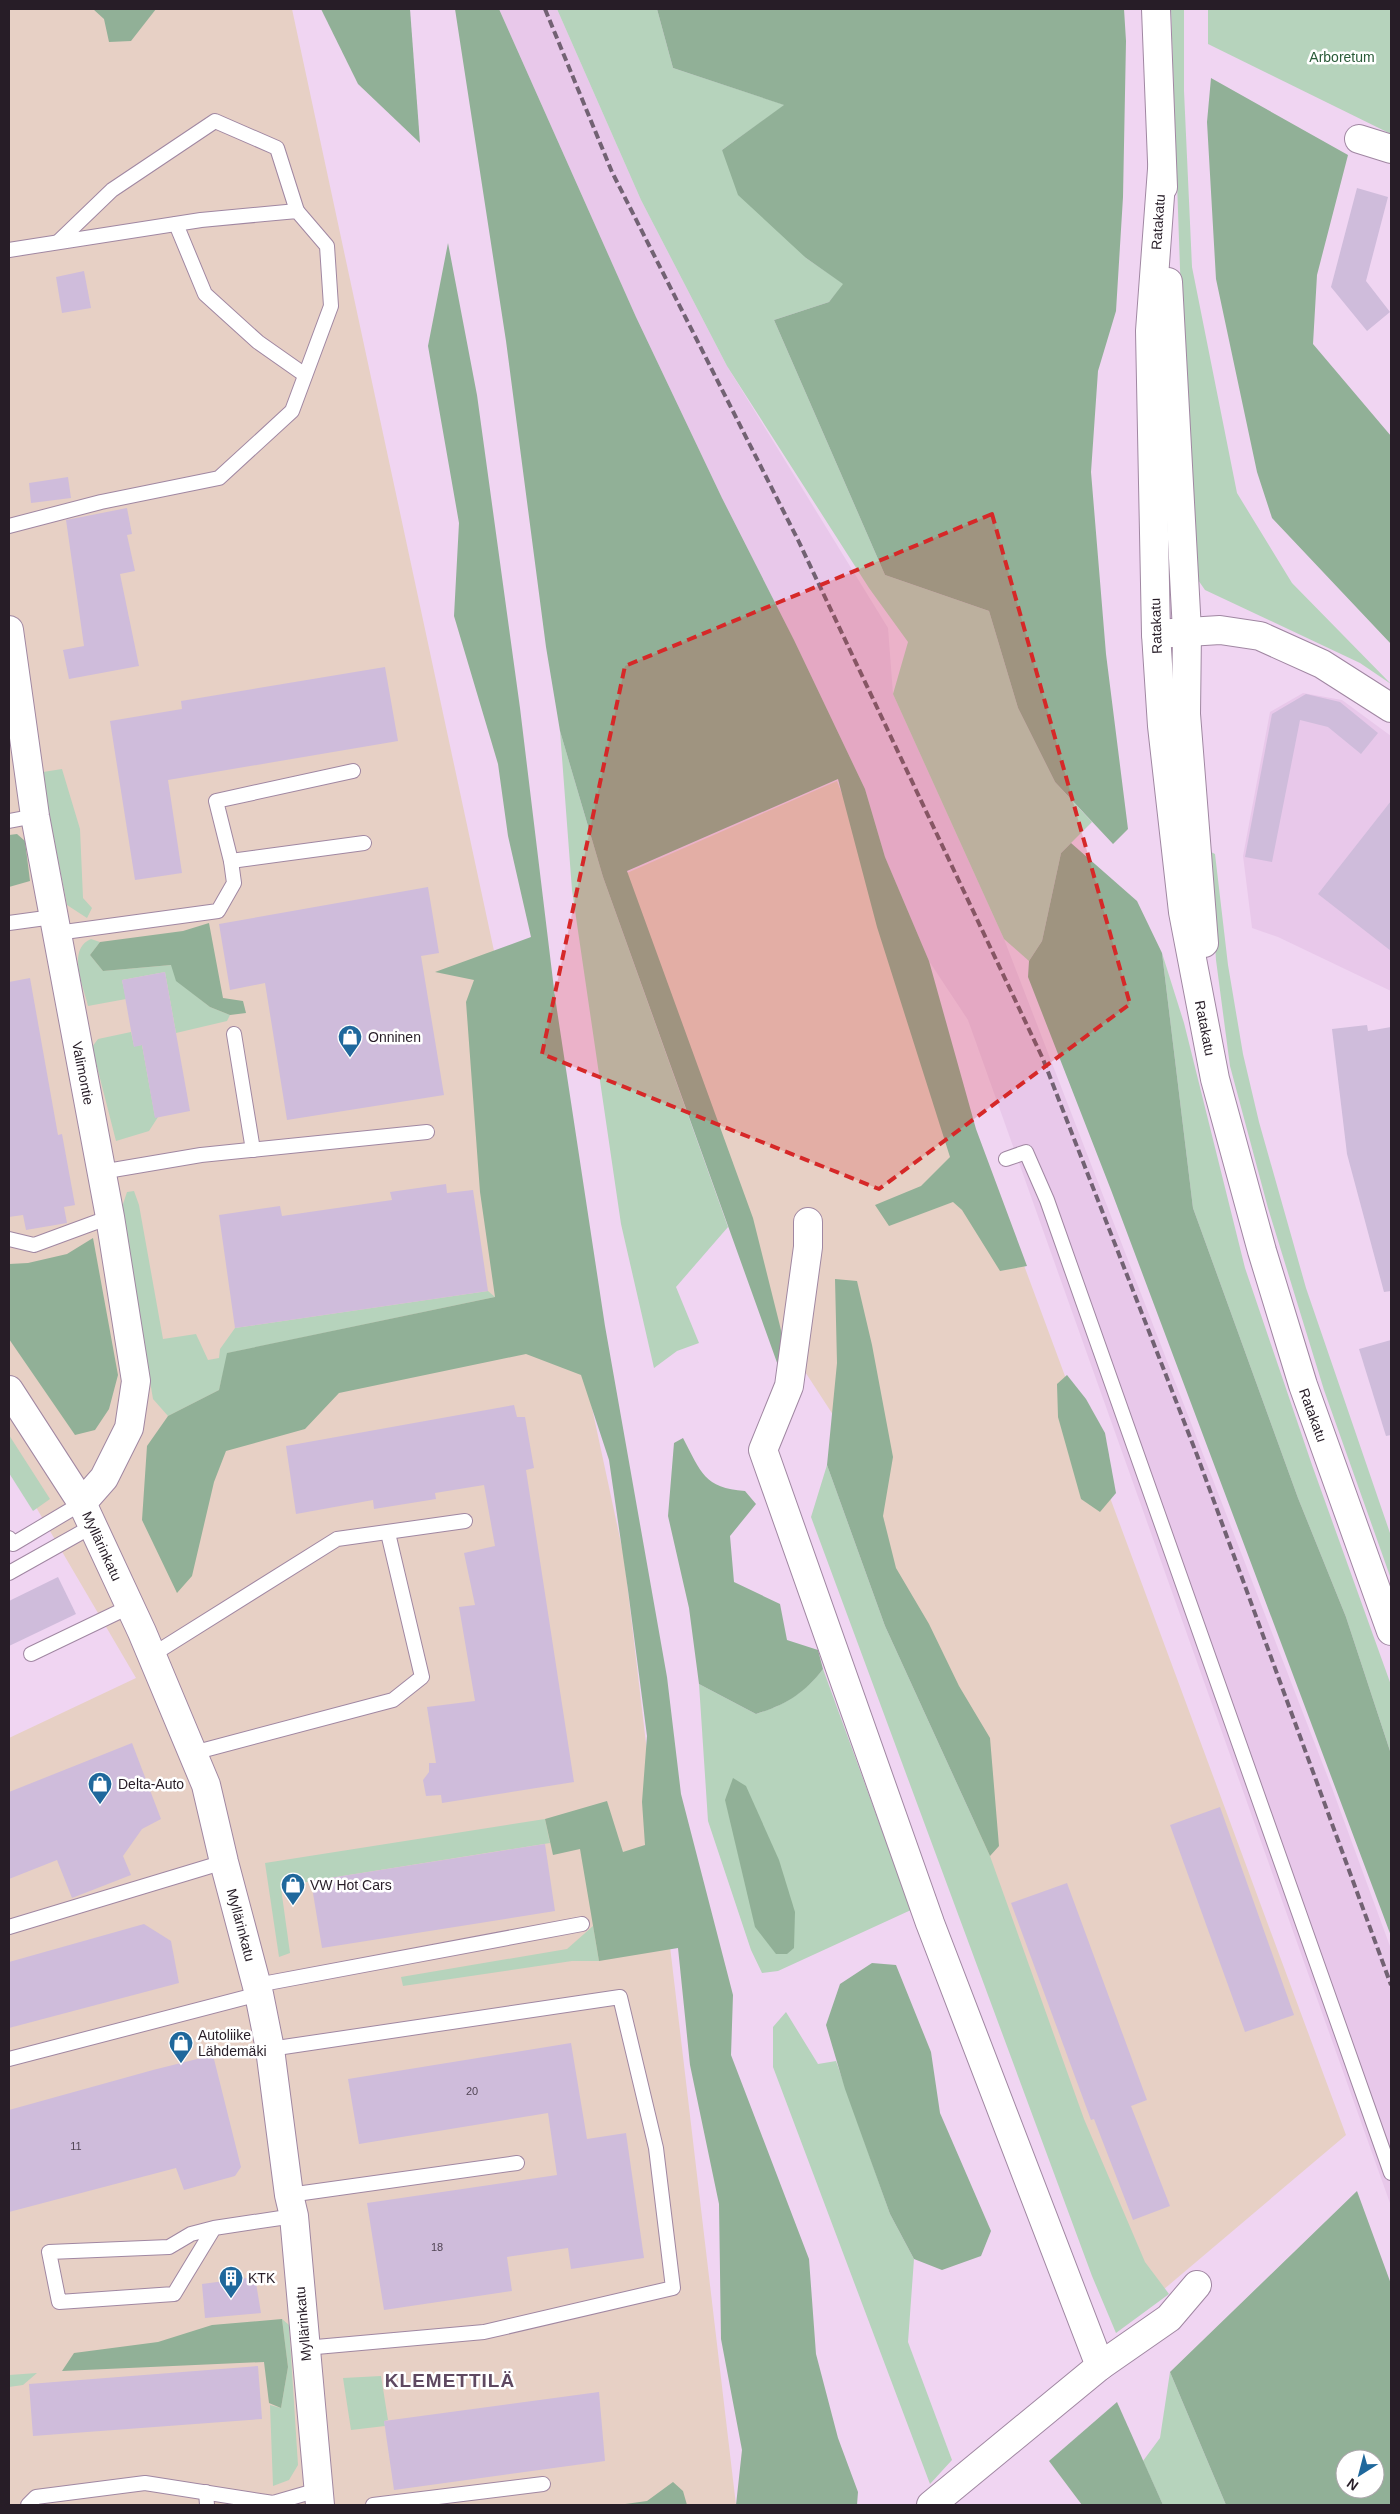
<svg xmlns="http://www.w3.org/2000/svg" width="1400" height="2514" font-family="Arial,sans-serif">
<rect width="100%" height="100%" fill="#f0d5f2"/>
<!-- built -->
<g fill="#e8c8ea">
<path d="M 499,9 L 557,9 L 641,200 L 727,366 L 888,628 L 893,694 L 1004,939 L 1332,1788 L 1391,1949 L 1391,2206 L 968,1020 L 929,961 L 885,857 L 865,789 L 794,640 L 722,498 L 636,317 Z"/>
<path d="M 1303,693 L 1342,700 L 1391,736 L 1391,991 L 1278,937 L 1252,928 L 1243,856 L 1270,712 Z"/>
</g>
<!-- industrial -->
<g fill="#e7d0c5">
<path d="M 9,9 L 292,9 L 624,1557 L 736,2505 L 9,2505 L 9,1738 L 136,1678 L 9,1461 Z"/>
<path d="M 837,781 L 985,1160 L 1346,2135 L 1150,2301 L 1044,2035 L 852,1444 L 785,1341 L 620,876 Z"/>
</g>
<!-- green -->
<g fill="#b6d3bc">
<path d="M 557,9 L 657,9 L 673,68 L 785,105 L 722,150 L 806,258 L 844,284 L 829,302 L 774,320 L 885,575 L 989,611 L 1018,708 L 1055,782 L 1092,822 L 1061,853 L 1042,941 L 1029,961 L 1004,939 L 893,694 L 908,642 L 869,588 L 727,366 L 641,200 Z"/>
<path d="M 1171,9 L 1184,9 L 1184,91 L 1192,267 L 1237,493 L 1292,583 L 1391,684 L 1360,663 L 1205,590 L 1196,577 L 1188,499 Z"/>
<path d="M 1208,9 L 1391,9 L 1391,134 L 1208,44 Z"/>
<path d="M 560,731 L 603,877 L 728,1227 L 676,1287 L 699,1343 L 677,1351 L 654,1368 L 621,1224 L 572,890 Z"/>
<path d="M 62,769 L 80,829 L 83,898 L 92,908 L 87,918 L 67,905 L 42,778 L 43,772 Z"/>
<path d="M 1209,851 L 1215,854 L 1228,965 L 1243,1054 L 1259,1122 L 1306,1288 L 1391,1536 L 1391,1579 L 1324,1390 L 1268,1208 L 1230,1066 L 1216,960 Z"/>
<path d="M 91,939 L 100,942 L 90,955 L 103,971 L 172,965 L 177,981 L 210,1007 L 230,1015 L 227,1021 L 176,1033 L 165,972 L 122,980 L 126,999 L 88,1006 C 84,988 66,949 91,939 Z"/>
<path d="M 1162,953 L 1184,1023 L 1245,1268 L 1312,1465 L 1391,1685 L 1391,1754 L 1346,1617 L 1298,1498 L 1193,1208 Z"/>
<path d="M 131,1032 L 134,1046 L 142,1045 L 155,1117 L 158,1117 L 149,1131 L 116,1141 L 92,1047 L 98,1039 Z"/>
<path d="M 134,1191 L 139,1205 L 163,1339 L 196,1334 L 208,1360 L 219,1358 L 220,1349 L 235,1328 L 488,1291 L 495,1297 L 228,1353 L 219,1390 L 168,1416 L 153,1399 L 121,1210 L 127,1192 Z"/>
<path d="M 9,1435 L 50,1499 L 33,1511 L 9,1473 Z"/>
<path d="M 827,1465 L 885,1626 L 990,1856 L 1084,2119 L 1145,2262 L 1169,2294 L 1116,2333 L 1092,2276 L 811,1517 Z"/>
<path d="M 823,1669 L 911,1910 L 778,1971 L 762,1973 L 751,1950 L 708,1821 L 699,1684 L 756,1714 C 785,1705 804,1693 823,1669 Z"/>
<path d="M 545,1819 L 550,1843 L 311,1881 L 281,1888 L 290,1953 L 279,1957 L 265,1863 Z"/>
<path d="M 593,1926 L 599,1961 L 572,1961 L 403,1986 L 401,1977 L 567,1949 Z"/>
<path d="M 786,2012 L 818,2064 L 836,2061 L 890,2214 L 914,2259 L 908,2342 L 952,2460 L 930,2484 L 773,2067 L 773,2027 Z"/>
<path d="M 282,2319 L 289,2325 L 298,2465 L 289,2480 L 273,2486 L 270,2405 L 281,2408 L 288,2367 Z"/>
<path d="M 1170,2372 L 1226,2505 L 1163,2505 L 1143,2461 L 1160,2438 Z"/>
<path d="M 37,2373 L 23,2385 L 9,2387 L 9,2375 Z"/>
<path d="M 381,2376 L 388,2420 L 384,2421 L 385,2426 L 351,2430 L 343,2378 Z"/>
</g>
<!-- forest -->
<g fill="#91b097" fill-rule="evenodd">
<path d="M 93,9 L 156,9 L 131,41 L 109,42 L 104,19 Z"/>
<path d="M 321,9 L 410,9 L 420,143 L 358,84 Z"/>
<path d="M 455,9 L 499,9 L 636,317 L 722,498 L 794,640 L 865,789 L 885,857 L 929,961 L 976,1129 L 1027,1266 L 1000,1271 L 962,1210 L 953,1202 L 889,1226 L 875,1205 L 921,1186 L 950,1157 L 877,927 L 838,779 L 627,871 L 753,1218 L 787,1354 L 780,1371 L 603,877 L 560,731 L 546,647 L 506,341 Z"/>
<path d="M 657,9 L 1124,9 L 1126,41 L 1123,197 L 1116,311 L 1098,371 L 1091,472 L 1106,654 L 1128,829 L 1113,844 L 1055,782 L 1018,708 L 989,611 L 885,575 L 774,320 L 829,302 L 843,284 L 806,258 L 738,195 L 722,150 L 784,105 L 673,68 Z"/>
<path d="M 1211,78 L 1348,155 L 1317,275 L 1313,344 L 1391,436 L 1391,644 L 1272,518 L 1257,472 L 1216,279 L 1207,122 Z"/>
<path d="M 448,243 L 477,395 L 520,708 L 555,997 L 605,1326 L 667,1677 L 681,1794 L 733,1995 L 731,2055 L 809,2259 L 816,2354 L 838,2438 L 858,2492 L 857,2505 L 736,2505 L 742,2450 L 721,2339 L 719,2204 L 690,2065 L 678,1948 L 599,1961 L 580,1849 L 553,1855 L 545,1819 L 607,1801 L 623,1852 L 645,1845 L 642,1802 L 647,1736 L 628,1590 L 609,1460 L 581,1375 L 526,1354 L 339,1393 L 305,1429 L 226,1451 L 214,1482 L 192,1576 L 177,1593 L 142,1520 L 147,1446 L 168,1416 L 219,1390 L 227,1353 L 495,1297 L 480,1192 L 466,1002 L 474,980 L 435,972 L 531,937 L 508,836 L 498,764 L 454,616 L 459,523 L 428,346 Z"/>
<path d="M 17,834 L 25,841 L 30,881 L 9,887 L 9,835 Z"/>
<path d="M 1071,843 L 1137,901 L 1162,953 L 1193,1208 L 1298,1498 L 1346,1617 L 1391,1754 L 1391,1936 L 1111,1190 L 1028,977 L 1029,961 L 1042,941 L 1061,853 Z"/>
<path d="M 209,923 L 223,998 L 243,1001 L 246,1013 L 230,1015 L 210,1007 L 176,981 L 171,965 L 103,971 L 90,955 L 100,942 L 183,931 Z"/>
<path d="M 93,1238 L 118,1375 L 109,1409 L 95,1430 L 75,1435 L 9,1339 L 9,1264 L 28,1263 L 67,1254 Z"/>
<path d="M 835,1279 L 857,1281 L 872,1345 L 893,1457 L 883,1516 L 896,1568 L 929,1624 L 959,1686 L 990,1738 L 999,1846 L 990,1856 L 885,1626 L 827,1465 L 837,1363 Z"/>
<path d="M 1067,1375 L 1086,1399 L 1105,1433 L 1116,1493 L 1100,1512 L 1081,1499 L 1058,1417 L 1057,1384 Z"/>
<path d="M 683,1438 C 701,1472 704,1488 745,1491 L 756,1504 L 730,1536 L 734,1582 L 780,1604 L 787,1640 L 818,1650 L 823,1669 C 804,1694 785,1705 756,1714 L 699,1684 L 689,1608 L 668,1516 L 674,1443 Z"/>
<path d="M 733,1778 L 746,1786 L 779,1860 L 795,1912 L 794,1948 L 787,1954 L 776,1954 L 755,1927 L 725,1800 Z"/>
<path d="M 872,1963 L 896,1965 L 931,2052 L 940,2113 L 991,2231 L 981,2256 L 942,2270 L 914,2259 L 890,2214 L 845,2089 L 826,2025 L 840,1984 Z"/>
<path d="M 1357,2191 L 1391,2284 L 1391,2505 L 1226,2505 L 1170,2372 ZM 1345,2459 L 1375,2459 L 1375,2489 L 1345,2489 Z"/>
<path d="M 282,2319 L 288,2367 L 281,2408 L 269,2403 L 264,2362 L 62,2371 L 74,2353 L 158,2342 L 212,2325 Z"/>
<path d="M 1117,2402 L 1163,2505 L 1082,2505 L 1049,2461 Z"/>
<path d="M 673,2482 L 683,2491 L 687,2505 L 618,2505 L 647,2501 Z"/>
</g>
<!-- building -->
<g fill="#cfbcdb">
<path d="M 1357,188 L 1388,197 L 1366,281 L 1390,312 L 1367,331 L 1331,287 Z"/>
<path d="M 84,271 L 91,308 L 62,313 L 56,277 Z"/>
<path d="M 68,477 L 71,498 L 31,503 L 29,483 Z"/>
<path d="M 127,508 L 132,534 L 127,535 L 135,571 L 120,574 L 139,666 L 69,679 L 63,650 L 84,646 L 66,520 Z"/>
<path d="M 385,667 L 398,741 L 168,780 L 182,873 L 135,880 L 110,721 L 182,709 L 181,701 Z"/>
<path d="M 1306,694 L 1340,702 L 1378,733 L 1361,754 L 1328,727 L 1300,720 L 1272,862 L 1245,857 L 1272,714 Z"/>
<path d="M 1391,801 L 1391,951 L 1318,894 Z"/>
<path d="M 428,887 L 439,953 L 421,956 L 444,1095 L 287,1120 L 265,983 L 230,990 L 219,924 Z"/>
<path d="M 165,972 L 190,1111 L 155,1118 L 142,1045 L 134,1047 L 122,980 Z"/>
<path d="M 30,978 L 58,1135 L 62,1134 L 75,1205 L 64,1207 L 67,1223 L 26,1230 L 23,1215 L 9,1217 L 9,982 Z"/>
<path d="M 1367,1025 L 1368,1031 L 1391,1027 L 1391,1291 L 1384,1292 L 1347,1154 L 1332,1029 Z"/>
<path d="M 446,1184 L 447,1193 L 473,1190 L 488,1291 L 235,1328 L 219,1215 L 280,1206 L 282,1216 L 392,1200 L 390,1192 Z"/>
<path d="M 1391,1340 L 1391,1435 L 1386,1436 L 1359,1349 Z"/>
<path d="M 514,1405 L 517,1417 L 525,1417 L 534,1468 L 526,1470 L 574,1782 L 442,1803 L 441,1795 L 426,1796 L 423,1780 L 429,1772 L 429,1763 L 436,1763 L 427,1707 L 475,1701 L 459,1607 L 475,1605 L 464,1553 L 495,1546 L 484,1485 L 435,1493 L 436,1499 L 374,1509 L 373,1500 L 296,1514 L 286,1446 Z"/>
<path d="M 58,1577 L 76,1614 L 9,1646 L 9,1601 Z"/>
<path d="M 132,1743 L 161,1819 L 142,1829 L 123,1856 L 131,1875 L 72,1898 L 57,1860 L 9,1879 L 9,1792 Z"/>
<path d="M 1220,1807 L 1294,2015 L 1245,2032 L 1170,1825 Z"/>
<path d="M 545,1844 L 555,1911 L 322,1948 L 311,1881 Z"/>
<path d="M 1067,1883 L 1147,2100 L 1131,2106 L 1170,2206 L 1133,2220 L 1094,2119 L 1091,2120 L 1011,1903 Z"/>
<path d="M 144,1924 L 171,1941 L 179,1983 L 9,2028 L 9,1962 Z"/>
<path d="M 571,2043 L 587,2139 L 626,2133 L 644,2258 L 571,2269 L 568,2248 L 507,2257 L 512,2291 L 384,2310 L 367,2203 L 557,2175 L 548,2113 L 359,2144 L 348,2079 Z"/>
<path d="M 213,2055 L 241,2167 L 235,2176 L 184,2190 L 176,2168 L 9,2212 L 9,2110 L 153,2070 Z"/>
<path d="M 255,2277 L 261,2313 L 205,2318 L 202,2284 Z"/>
<path d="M 258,2366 L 262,2419 L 33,2436 L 29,2384 Z"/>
<path d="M 599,2392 L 605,2461 L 394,2490 L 384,2421 Z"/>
</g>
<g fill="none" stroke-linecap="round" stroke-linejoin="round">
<defs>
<g id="service">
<path d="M 176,224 L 205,294 L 258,342 L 305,375"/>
<path d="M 58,242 L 112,190 L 215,121 L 277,148 L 297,211"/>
<path d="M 9,250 L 201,220 L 297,211 L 327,246 L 331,306 L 292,411 L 219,478 L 101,502 L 9,526"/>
<path d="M 9,821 L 35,816"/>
<path d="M 231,861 L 364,843"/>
<path d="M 9,923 L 53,917"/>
<path d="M 57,933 L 218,911 L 234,883 L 231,861 L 216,801 L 353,771"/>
<path d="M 234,1034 L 253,1150"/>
<path d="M 1006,1159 L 1026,1152 L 1047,1200 L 1391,2173"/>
<path d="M 101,1172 L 201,1155 L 427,1132"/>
<path d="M 9,1239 L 34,1245 L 110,1217"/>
<path d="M 9,1538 L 13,1544 L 82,1503"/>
<path d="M 9,1573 L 91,1527"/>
<path d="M 31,1654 L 131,1606"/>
<path d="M 152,1655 L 337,1539 L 465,1521"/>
<path d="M 193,1753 L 393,1700 L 422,1677 L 388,1533"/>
<path d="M 9,1927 L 224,1862"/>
<path d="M 257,1985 L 582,1924"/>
<path d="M 270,2049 L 620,1997 L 656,2148 L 673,2288 L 484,2332 L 305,2348"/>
<path d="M 9,2059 L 259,1994"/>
<path d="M 289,2195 L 517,2163"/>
<path d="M 214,2228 L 174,2294 L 59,2302 L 49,2252 L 169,2247 L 191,2234 L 214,2228 L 294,2216"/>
<path d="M 206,2492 L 207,2505"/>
<path d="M 28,2505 L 36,2497 L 145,2483 L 273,2503 L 318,2490"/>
<path d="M 373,2505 L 543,2484"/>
</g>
<g id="minor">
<path d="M 1359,139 L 1391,149"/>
<path d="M 9,630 L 35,816 L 110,1217 L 136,1381 L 129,1428 L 104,1478 L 82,1503"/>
<path d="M 1156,634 L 1220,630 L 1260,636 L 1322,664 L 1391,708"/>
<path d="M 808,1222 L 808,1247 L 789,1386 L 763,1450 L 930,1923 L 1100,2366"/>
<path d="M 9,1390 L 82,1503 L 142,1632 L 206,1785 L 224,1862 L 259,1994 L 270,2049 L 289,2195 L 294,2216 L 320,2505"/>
<path d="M 931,2505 L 1100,2366 L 1169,2318 L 1197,2285"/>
</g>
<g id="secondary">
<path d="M 1156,9 L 1163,187"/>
<path d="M 1162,169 L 1150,331 L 1156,634 L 1162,726 L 1183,912 L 1215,1079 L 1262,1251 L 1303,1385 L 1391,1631"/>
<path d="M 1168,282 L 1187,631 L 1186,714 L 1204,943"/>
</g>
</defs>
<!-- service casing -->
<use href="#service" stroke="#a087a2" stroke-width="16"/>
<!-- minor casing -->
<use href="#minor" stroke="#a087a2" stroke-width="30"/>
<!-- secondary casing -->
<use href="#secondary" stroke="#a087a2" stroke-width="30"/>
<!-- service -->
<use href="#service" stroke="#fff" stroke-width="14"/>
<!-- minor -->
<use href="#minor" stroke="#fff" stroke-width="28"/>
<!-- secondary -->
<use href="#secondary" stroke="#fff" stroke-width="28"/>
<!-- rail -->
<path stroke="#726273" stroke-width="4" stroke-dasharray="8 4" stroke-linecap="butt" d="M 545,9 L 612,172 L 798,540 L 1043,1059 L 1197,1455 L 1391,1985"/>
</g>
<!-- marked area -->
<path fill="#d62828" fill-opacity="0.2" stroke="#d62828" stroke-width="4" stroke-dasharray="10 6" stroke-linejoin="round" d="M 992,514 L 1130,1004 L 879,1189 L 542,1054 L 625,666 Z"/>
<!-- icons -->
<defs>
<symbol id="shop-pin" viewBox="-11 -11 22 30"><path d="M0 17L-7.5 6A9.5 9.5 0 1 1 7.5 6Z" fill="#1f689c" stroke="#fff"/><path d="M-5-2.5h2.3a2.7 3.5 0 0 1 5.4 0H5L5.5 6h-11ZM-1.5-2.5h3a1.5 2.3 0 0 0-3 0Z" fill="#fff"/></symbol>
<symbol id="building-pin" viewBox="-11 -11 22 30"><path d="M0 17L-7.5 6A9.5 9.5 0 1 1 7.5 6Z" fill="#1f689c" stroke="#fff"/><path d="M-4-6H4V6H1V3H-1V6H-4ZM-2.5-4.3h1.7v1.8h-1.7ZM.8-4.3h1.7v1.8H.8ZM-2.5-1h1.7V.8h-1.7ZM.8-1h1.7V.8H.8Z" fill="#fff"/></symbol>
</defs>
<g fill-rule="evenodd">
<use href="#shop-pin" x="336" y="1023" width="28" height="38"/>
<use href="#shop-pin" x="86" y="1770" width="28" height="38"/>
<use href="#shop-pin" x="279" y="1871" width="28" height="38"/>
<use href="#shop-pin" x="167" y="2029" width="28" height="38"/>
<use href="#building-pin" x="217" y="2264" width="28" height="38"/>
</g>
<g text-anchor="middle" stroke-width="5" stroke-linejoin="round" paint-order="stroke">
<!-- number labels -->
<g font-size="11" fill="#514554">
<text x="472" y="2095">20</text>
<text x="76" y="2150">11</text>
<text x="437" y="2251">18</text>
</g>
<!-- park labels -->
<g font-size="14" fill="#295a37" stroke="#fff">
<text x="1342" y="62">Arboretum</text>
</g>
<!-- street labels -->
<g font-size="14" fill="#271d27" stroke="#fff">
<text transform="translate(1158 222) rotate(-86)" y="5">Ratakatu</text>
<text transform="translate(1156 626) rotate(-92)" y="5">Ratakatu</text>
<text transform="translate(1205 1028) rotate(79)" y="5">Ratakatu</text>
<text transform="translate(83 1073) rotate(79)" y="5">Valimontie</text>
<text transform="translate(1313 1415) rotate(70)" y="5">Ratakatu</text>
<text transform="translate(102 1546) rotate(65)" y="5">Myllärinkatu</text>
<text transform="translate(241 1925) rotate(75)" y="5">Myllärinkatu</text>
<text transform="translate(303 2324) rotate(-95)" y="5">Myllärinkatu</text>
</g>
<!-- poi labels -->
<g font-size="14" fill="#271d27" stroke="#fff" text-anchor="start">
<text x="368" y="1042">Onninen</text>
<text x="118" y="1789">Delta-Auto</text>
<text x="310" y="1890">VW Hot Cars</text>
<text x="198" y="2040">Autoliike<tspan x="198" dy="16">Lähdemäki</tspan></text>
<text x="248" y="2283">KTK</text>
</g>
<!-- district labels -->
<g font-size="19" font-weight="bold" letter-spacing="1" fill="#5f4961" stroke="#fff">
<text x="450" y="2387">KLEMETTILÄ</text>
</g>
</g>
<!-- border -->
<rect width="1400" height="2514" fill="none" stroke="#271d27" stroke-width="20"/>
<!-- north arrow -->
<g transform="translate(1360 2474) rotate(216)"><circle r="24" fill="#ffffff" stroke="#a9a5a9"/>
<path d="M0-4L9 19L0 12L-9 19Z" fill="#1f689c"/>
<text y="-8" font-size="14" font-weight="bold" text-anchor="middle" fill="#271d27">N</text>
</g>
</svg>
